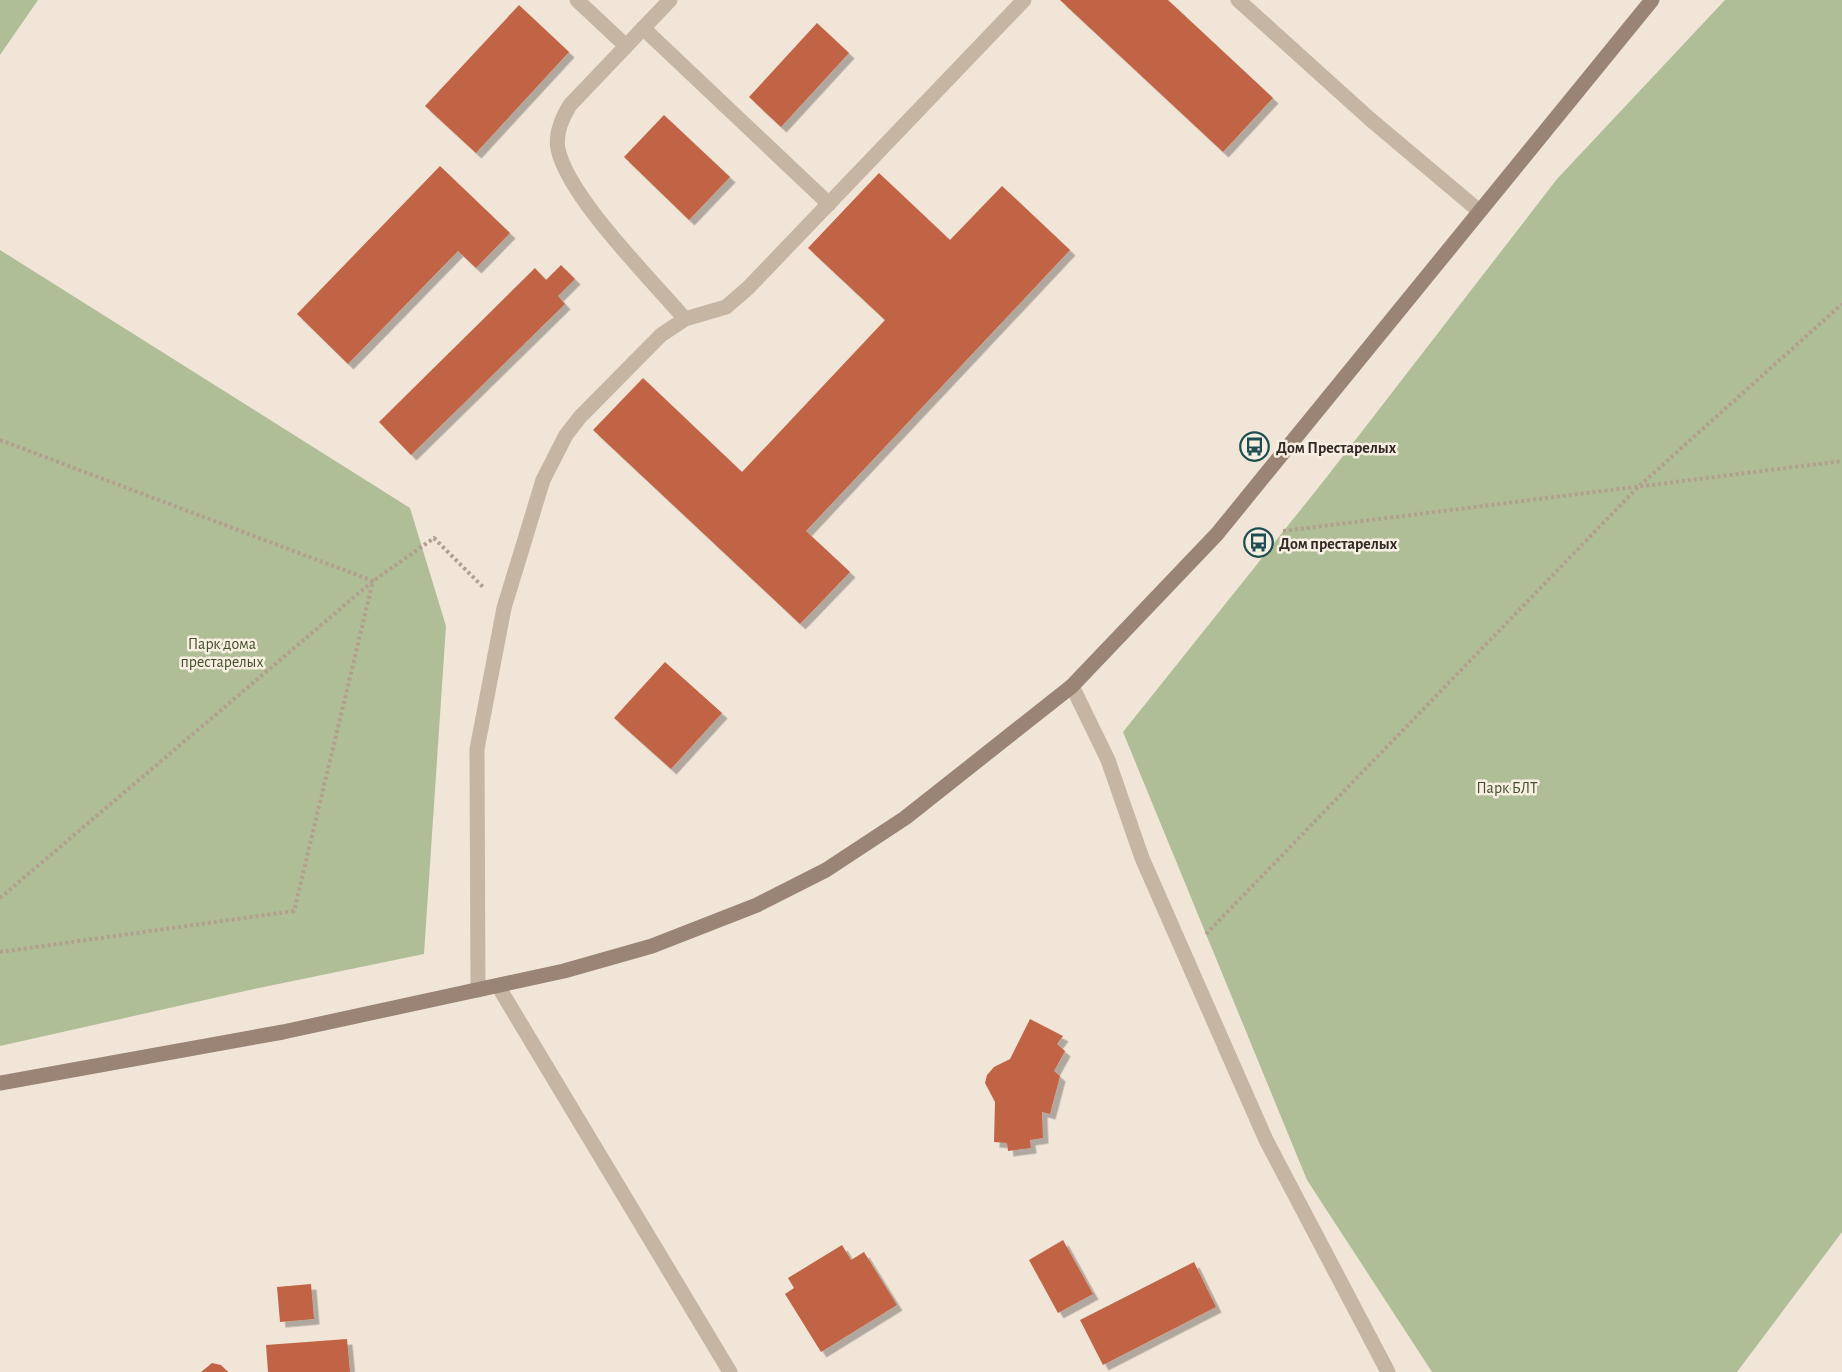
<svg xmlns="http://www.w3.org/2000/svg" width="1842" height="1372" font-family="'Alegreya Sans',sans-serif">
<defs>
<filter id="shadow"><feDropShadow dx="5.5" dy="5.5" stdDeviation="0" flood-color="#0004"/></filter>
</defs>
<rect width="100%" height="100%" fill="#f0e5d7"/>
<!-- green -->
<g fill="#b0be98">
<path d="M 0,0 L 38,0 L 0,55 Z"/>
<path d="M 1725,0 L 1842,0 L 1842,1232 L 1737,1372 L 1432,1372 L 1307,1180 L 1123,732 L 1326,478 L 1557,179 Z"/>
<path d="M 0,250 L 410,508 L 446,626 L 424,954 L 254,989 L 0,1046 Z"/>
</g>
<!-- building -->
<g fill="#c16444" filter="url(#shadow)">
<path d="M 1060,0 L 1168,0 L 1273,98 L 1223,152 Z"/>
<path d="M 519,5 L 569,52 L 476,153 L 425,106 Z"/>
<path d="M 817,23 L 849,53 L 781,127 L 749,97 Z"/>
<path d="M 664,115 L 730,177 L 689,220 L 624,157 Z"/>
<path d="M 440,166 L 510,233 L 476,268 L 458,251 L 348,364 L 297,314 Z"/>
<path d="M 879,173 L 950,240 L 1002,186 L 1070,250 L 806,531 L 850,572 L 800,624 L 593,430 L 643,378 L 742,472 L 885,320 L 808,248 Z"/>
<path d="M 561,265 L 575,279 L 558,296 L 565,304 L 411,455 L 379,422 L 535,268 L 546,280 Z"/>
<path d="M 665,662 L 722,713 L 671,769 L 614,718 Z"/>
<path d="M 1030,1019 L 1063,1036 L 1057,1044 L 1065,1051 L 1054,1071 L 1060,1076 L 1050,1114 L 1042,1112 L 1043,1138 L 1030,1140 L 1031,1148 L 1008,1151 L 1007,1143 L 994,1142 L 995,1102 L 985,1083 L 987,1075 L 994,1067 L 1010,1059 Z"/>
<path d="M 1063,1240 L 1093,1294 L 1058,1313 L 1029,1260 Z"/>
<path d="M 842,1245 L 851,1260 L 864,1252 L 897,1305 L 821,1352 L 785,1294 L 794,1288 L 788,1278 Z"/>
<path d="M 1194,1262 L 1216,1307 L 1103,1365 L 1080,1320 Z"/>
<path d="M 311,1284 L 314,1319 L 280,1322 L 277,1287 Z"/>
<path d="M 347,1339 L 350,1372 L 268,1372 L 266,1345 Z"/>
<path d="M 212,1363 L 221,1365 L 228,1372 L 201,1372 Z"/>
</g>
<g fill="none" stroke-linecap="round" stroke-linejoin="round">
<!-- path -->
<g stroke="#b29f8f" stroke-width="4" stroke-dasharray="3 3" stroke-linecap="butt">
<path d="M 0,440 L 373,581 L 294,911 L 0,952"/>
<path d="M 1283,531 L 1842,461"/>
<path d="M 0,898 L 373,581 L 434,538 L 484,588"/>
<path d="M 1206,934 L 1638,487 L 1842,304"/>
</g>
<!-- service -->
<g stroke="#c7b5a4" stroke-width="15">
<path d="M 577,0 L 626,46"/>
<path d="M 670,0 L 570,105 C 562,118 555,134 558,149 C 568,197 651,279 685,319"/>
<path d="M 1238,0 L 1371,120 L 1478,210"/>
<path d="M 643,28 L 829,204"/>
<path d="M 498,986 L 730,1372"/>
<path d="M 478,990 L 477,749 L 504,608 L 543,480 L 566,435 L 580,417 L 661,335 L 685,319 L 726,307 L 748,288 L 1024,0"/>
</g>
<!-- minor -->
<path stroke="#c7b5a4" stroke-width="15" d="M 1072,686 L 1108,760 L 1142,858 L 1266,1140 L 1388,1372"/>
<!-- secondary -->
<path stroke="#9a8476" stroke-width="15" d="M 0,1083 L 283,1032 L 564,971 L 652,946 L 757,905 L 826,870 L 905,818 L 1072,686 L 1217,534 L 1652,0"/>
</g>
<!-- icons -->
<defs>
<symbol id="bus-ring" viewBox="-11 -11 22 22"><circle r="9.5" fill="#f8efe3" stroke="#1d4e52" stroke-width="1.5"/><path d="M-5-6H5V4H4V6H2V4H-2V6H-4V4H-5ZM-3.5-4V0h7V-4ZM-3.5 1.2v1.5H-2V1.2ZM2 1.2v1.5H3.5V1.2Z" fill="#1d4e52"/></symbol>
</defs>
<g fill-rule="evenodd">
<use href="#bus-ring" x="1238" y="430" width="33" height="33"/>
<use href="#bus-ring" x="1242" y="526" width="33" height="33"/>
</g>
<g text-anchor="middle" stroke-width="5" stroke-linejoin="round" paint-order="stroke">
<!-- poi labels -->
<g font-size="16" font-weight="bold" fill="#332a25" stroke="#f8efe3" text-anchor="start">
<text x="1276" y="453">Дом Престарелых</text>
<text x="1279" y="549">Дом престарелых</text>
</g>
<!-- park labels -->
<g font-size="16" fill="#41502a" stroke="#f8efe3">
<text x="222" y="649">Парк дома<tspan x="222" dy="18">престарелых</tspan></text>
<text x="1507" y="793">Парк БЛТ</text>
</g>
</g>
</svg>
